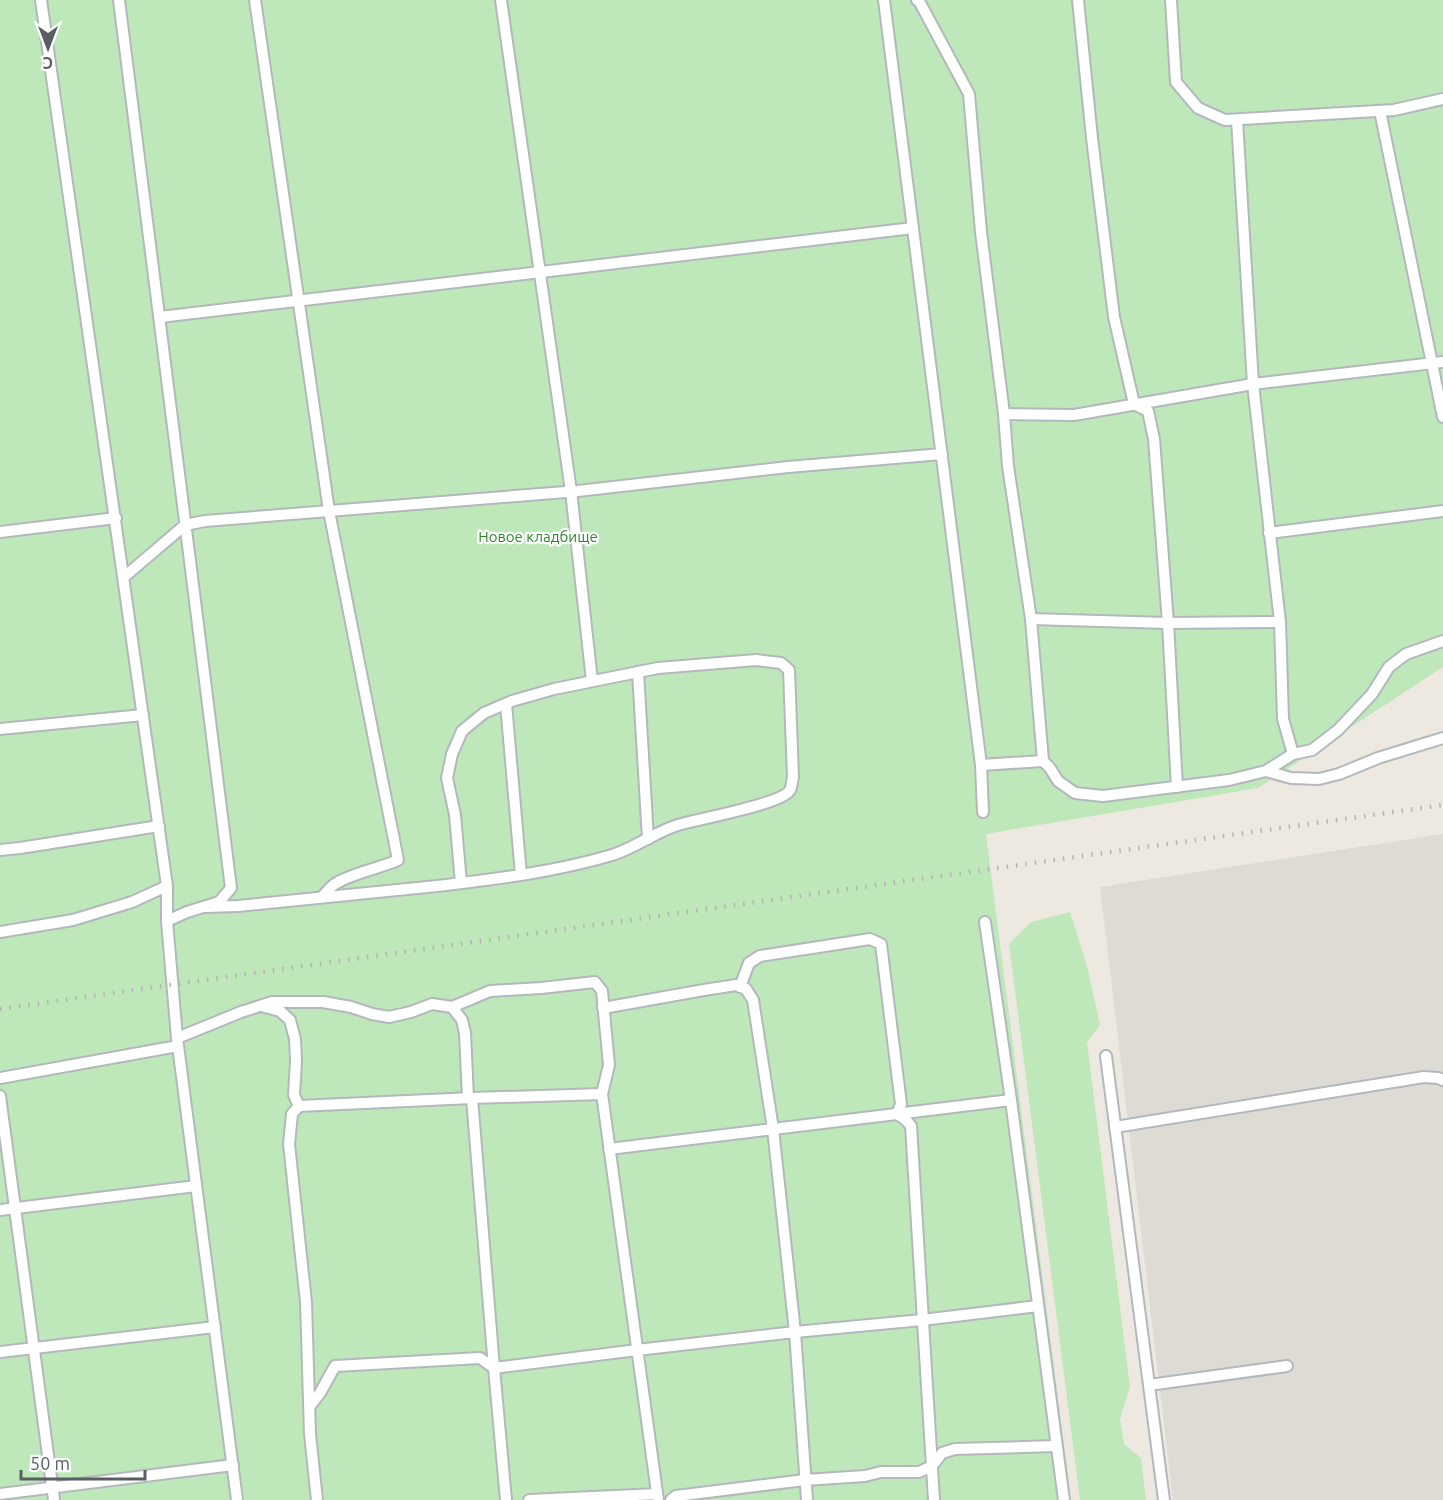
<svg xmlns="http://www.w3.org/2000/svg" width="1443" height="1500" font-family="Ubuntu,sans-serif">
<rect width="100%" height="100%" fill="#eee9e0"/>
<!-- industrial -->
<path fill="#dedbd5" d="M 1443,834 L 1443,1500 L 1173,1500 L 1100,887 Z"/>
<!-- green -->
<g fill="#bee8ba">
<path d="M 0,0 L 1443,0 L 1443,667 L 1258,788 L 986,834 L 1071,1500 L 0,1500 Z"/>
<path d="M 1070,912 L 1087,966 L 1100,1025 L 1087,1042 L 1130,1387 L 1120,1419 L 1124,1444 L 1141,1458 L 1146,1500 L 1080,1500 L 1009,944 L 1031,922 Z"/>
</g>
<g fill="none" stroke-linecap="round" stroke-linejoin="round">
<defs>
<g id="service">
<path d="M 41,0 L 167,886 L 167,921 L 177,1038 L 237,1500"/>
<path d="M 119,0 C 158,296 193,592 231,888 L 219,902 L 187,912 L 167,921"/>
<path d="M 255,0 L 329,511 L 398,860 C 381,868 349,874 335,884 C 330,887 326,893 322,897"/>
<path d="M 501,0 L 571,491 L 592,681"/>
<path d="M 884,0 L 981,765 L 983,812"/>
<path d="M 917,0 L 919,1 L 969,94 L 981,232 L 1004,414 L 1008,466 L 1031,619 L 1043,761"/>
<path d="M 1078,0 L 1092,138 L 1114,317 L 1134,404 L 1148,411 L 1154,439 L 1168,623 L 1177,787"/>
<path d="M 1171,0 L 1176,82 L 1198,108 L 1225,120 L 1394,110 L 1443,99"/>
<path d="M 1380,111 L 1443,417"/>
<path d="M 1237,120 L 1253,384 L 1280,622 L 1283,719 L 1293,754"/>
<path d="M 160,317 L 913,228"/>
<path d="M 1004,414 L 1074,415 L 1253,384 L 1443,362"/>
<path d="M 0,532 L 116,518"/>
<path d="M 1269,533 L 1443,511"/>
<path d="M 124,577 L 185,525 L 205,521 L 578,491 L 788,467 L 942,454"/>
<path d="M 1031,619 L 1168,623 L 1280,622"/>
<path d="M 638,672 L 648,839"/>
<path d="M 506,704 L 521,875"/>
<path d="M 0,729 L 143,715"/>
<path d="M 981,765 L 1043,761 L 1050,768 L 1058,781 L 1075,793 L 1103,796 L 1229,780 L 1266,771 L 1293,754 L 1312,750 L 1338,730 L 1372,694 L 1389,667 L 1406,654 L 1443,641"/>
<path d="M 1266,771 L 1291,778 L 1319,779 L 1339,774 L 1378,758 L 1443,738"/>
<path d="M 0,850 L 20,848 L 159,826"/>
<path d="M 205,907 L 238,906 L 437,886 C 496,879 555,872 612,855 C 635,848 655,832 678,825 C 697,819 783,804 790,790 C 792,787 792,780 793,777 L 789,670 L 781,663 L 756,660 L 658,668 L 554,689 L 512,701 L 484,713 L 462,731 L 452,754 L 447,778 L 455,815 L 461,883"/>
<path d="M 985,922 L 1011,1100 L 1064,1500"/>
<path d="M 0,932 L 73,920 L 132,902 L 167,886"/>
<path d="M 740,987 L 749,963 L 760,956 L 870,939 L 881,944 L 901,1104 L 897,1114 L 906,1120 L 911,1126 L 934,1500"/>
<path d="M 261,1006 L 280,1011 L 290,1020 L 295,1039 L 296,1061 L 294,1095 L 299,1106 L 292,1114 L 289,1144 L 306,1302 L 310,1434 L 317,1500"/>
<path d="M 452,1007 L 462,1020 L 465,1033 L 468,1098"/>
<path d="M 603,1008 L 704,990 L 736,985 L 746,989 L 753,1000 L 773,1129 L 795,1332 L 807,1500"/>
<path d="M 177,1038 L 241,1012 L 272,1002 L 323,1002 L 351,1007 L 372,1014 L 389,1017 L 411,1012 L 432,1004 L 452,1007 L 490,991 L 541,988 L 595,982 L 602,991 L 609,1065 L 602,1094 L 658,1500"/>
<path d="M 1106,1056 L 1164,1500"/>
<path d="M 0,1078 L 178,1046"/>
<path d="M 0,1096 L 54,1500"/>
<path d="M 472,1098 L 494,1368 L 506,1500"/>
<path d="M 299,1106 L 472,1098 L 602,1094"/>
<path d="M 1115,1127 L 1424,1077 L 1438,1078 L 1443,1080"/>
<path d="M 609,1149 L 1011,1100"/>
<path d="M 0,1210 L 196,1186"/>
<path d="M 0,1352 L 215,1327"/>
<path d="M 1149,1385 L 1287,1366"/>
<path d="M 310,1406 L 320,1393 L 335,1366 L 480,1358 L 494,1368 L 637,1350 L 795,1332 L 922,1320 L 1038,1306"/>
<path d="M 0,1494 L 233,1465"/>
<path d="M 529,1500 L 657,1494"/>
<path d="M 671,1500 L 676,1496 L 805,1480 L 865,1476 L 881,1472 L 919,1472 L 932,1466 L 942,1453 L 955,1449 L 1056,1446"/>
</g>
</defs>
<!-- service casing -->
<use href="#service" stroke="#b3b8bd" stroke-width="14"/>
<!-- service -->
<use href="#service" stroke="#fff" stroke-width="10"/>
<!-- rail -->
<path stroke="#b2b3b4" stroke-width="4.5" stroke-dasharray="1.5 8" stroke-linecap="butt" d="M 0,1009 L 1443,805"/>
</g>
<g text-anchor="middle" stroke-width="4.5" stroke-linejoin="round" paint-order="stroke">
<!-- park labels -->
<g font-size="15" fill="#31872d" stroke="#fff">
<text x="538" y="542">Новое кладбище</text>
</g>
</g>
<!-- north arrow -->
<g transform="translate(48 48) rotate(180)" stroke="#ffffff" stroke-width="4.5" paint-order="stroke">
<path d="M0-4.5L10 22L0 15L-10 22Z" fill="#595e63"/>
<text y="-9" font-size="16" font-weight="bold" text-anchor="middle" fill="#595e63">С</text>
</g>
<!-- scale -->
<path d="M21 1470v9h124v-9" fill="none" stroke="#595e63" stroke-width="3"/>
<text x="30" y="1470" font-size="18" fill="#595e63" stroke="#ffffff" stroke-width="4.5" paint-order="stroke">50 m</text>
</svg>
